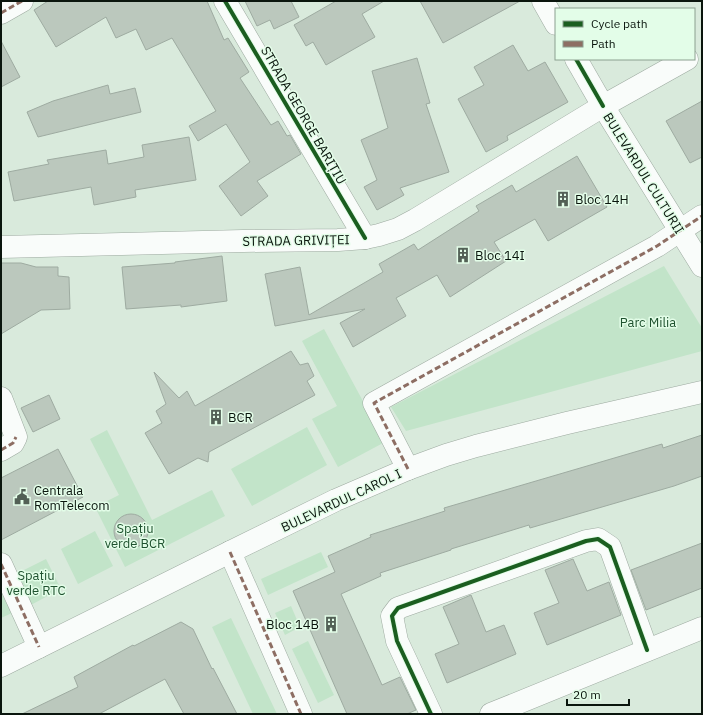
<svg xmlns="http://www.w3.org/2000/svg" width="703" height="715" font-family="'IBM Plex Sans',sans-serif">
<rect width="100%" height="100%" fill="#d9eadc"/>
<!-- green -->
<g fill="#c2e4c9">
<path d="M 664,266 L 702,328 L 702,351 L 406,431 L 391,407 Z"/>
<path d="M 324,329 L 385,442 L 338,467 L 312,419 L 337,406 L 302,341 Z"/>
<path d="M 307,427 L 327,465 L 252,506 L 231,469 Z"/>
<path d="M 107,430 L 152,520 L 212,490 L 225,516 L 125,567 L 95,507 L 119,495 L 90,439 Z"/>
<path d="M 95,531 L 113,566 L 78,584 L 61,549 Z"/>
<path d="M 321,552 L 328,567 L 268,595 L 261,579 Z"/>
<path d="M 46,559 L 61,589 L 27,607 L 12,576 Z"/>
<path d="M 1,593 L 12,613 L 1,618 Z"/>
<path d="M 291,606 L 300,627 L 285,635 L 275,613 Z"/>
<path d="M 231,618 L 277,714 L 253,714 L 212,627 Z"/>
<path d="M 308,641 L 334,695 L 318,703 L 292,649 Z"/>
</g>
<!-- building -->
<g fill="#bbc8bd" stroke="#9eaba1">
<path d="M 48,1 L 207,1 L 224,40 L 228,38 L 249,72 L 240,78 L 271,125 L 278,121 L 287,136 L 290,135 L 301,154 L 257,181 L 268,196 L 241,216 L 219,186 L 250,162 L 226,124 L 198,141 L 189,126 L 216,111 L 172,38 L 146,50 L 136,29 L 116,38 L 106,17 L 56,47 L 34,10 Z"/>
<path d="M 245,1 L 291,1 L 299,17 L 274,29 L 270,20 L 257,26 Z"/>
<path d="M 336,1 L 384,1 L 362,14 L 375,37 L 326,65 L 313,42 L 306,46 L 294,25 Z"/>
<path d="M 420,1 L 520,1 L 443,43 Z"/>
<path d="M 1,41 L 20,77 L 1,87 Z"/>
<path d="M 513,45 L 528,71 L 545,62 L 568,102 L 507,136 L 508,140 L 486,152 L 458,99 L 484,85 L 474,67 Z"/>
<path d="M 417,58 L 430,103 L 426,104 L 449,172 L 400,188 L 404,195 L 377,210 L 364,187 L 377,180 L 361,140 L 388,128 L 372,71 Z"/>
<path d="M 108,85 L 110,94 L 135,88 L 141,112 L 38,137 L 27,112 L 53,101 Z"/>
<path d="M 702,101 L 702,157 L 690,163 L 666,121 Z"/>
<path d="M 189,137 L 196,180 L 135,190 L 136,197 L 94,205 L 91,187 L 14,201 L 8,172 L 49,164 L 47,160 L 106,150 L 108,164 L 144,157 L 142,145 Z"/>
<path d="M 577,156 L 607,207 L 548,241 L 535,219 L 494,242 L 506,261 L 450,297 L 437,275 L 396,298 L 406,316 L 353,347 L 340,323 L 365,309 L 275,326 L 265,274 L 300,267 L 309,315 L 383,272 L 379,264 L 414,244 L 418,250 L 479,211 L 476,206 L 512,185 L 516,192 Z"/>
<path d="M 222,256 L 227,301 L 181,307 L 181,305 L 126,309 L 122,267 L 175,263 L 175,262 Z"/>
<path d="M 1,263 L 21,263 L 36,267 L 58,267 L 58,276 L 69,277 L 70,309 L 41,310 L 1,334 Z"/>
<path d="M 291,351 L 300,365 L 308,363 L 314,376 L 307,381 L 315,395 L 209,452 L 208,462 L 198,458 L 169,474 L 145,433 L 162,423 L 156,411 L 166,404 L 154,372 L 179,398 L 187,391 L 195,406 Z"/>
<path d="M 49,395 L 60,419 L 33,432 L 21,408 Z"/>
<path d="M 702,435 L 702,476 L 674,486 L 530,528 L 529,525 L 451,549 L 451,550 L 380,573 L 381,576 L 341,594 L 382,685 L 400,677 L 416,710 L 407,714 L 347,714 L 293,591 L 335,572 L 328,556 L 371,537 L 370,535 L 445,511 L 444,508 L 662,444 L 663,448 Z"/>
<path d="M 58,449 L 83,497 L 1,540 L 1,478 Z"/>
<circle cx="131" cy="531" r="17"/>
<path d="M 702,543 L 702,588 L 646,610 L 631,570 Z"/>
<path d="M 573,559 L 587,591 L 609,582 L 621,615 L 547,645 L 534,613 L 559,603 L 545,570 Z"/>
<path d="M 471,595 L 486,632 L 504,625 L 516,654 L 447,683 L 435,654 L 459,644 L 443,607 Z"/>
<path d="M 181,622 L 193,629 L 212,669 L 213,668 L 237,714 L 184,714 L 165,679 L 99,714 L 22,714 L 78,687 L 74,677 L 133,645 L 134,646 Z"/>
</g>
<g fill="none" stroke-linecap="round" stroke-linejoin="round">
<defs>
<g id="minor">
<path d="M 225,1 L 365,238"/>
<path d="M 543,1 L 556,24"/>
<path d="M 1,13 L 22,1"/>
<path d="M 576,59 L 603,106"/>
<path d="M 1,398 L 16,437 L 13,443 L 1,450"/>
<path d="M 408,469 L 374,403 L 657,246 L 702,216"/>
<path d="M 230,552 L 301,714"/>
<path d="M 1,564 L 39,647"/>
<path d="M 431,714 L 397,641 L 392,616 L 398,608 L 586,541 L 598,539 L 610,547 L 647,650"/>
<path d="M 491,714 L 702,628"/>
</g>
<g id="major">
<path d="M 603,106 L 702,266"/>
<path d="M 1,247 L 243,241 L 338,240 L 365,238 L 379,235 L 398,229 L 415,220 L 603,106 L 687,59"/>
<path d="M 1,666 L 230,552 L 336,500 L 408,469 L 446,455 L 476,446 L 567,423 L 702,392"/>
</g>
</defs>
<!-- minor casing -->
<use href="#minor" stroke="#9daaa0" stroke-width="23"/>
<!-- major casing -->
<use href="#major" stroke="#9daaa0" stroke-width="23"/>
<!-- minor -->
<use href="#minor" stroke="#f9fcfa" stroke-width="22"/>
<!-- major -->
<use href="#major" stroke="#f9fcfa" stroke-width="22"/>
<!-- quiet -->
<g stroke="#8d6e63" stroke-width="3" stroke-dasharray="6 3" stroke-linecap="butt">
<path d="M 1,13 L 22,1"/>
<path d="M 1,450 L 13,443 L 16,437"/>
<path d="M 408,469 L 374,403 L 657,246 L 702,216"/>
<path d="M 230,552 L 301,714"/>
<path d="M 1,564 L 39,647"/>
</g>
<defs>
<g id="cycleway">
<path d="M 225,1 L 365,238"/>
<path d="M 576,59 L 603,106"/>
<path d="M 431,714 L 397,641 L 392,616 L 398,608 L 586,541 L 598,539 L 610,547 L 647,650"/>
</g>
</defs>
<!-- cycleway casing -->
<use href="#cycleway" stroke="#e3fde8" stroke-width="6"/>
<!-- cycleway -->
<use href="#cycleway" stroke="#1b5e20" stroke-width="4"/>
</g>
<!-- icons -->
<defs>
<symbol id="building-bare" viewBox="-9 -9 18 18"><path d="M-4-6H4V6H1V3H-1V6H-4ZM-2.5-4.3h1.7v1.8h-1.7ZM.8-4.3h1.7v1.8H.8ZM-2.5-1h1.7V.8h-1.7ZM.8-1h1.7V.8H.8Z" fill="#526055" stroke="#e3fde8" stroke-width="2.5" paint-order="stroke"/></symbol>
<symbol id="civic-bare" viewBox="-9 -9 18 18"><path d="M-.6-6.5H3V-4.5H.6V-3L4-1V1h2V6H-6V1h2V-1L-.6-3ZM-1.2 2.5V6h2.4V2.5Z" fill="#526055" stroke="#e3fde8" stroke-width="2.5" paint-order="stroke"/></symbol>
</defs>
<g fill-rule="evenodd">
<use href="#building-bare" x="552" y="188" width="22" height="22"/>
<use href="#building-bare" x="452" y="244" width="22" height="22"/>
<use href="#building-bare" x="205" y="406" width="22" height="22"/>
<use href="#civic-bare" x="11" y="486" width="22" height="22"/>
<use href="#building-bare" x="320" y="613" width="22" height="22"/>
</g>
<g text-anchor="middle" stroke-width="3" stroke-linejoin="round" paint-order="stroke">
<!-- street labels -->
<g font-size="13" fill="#0a150d" stroke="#e3fde8">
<text transform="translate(304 115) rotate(60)" y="5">STRADA GEORGE BARIȚIU</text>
<text transform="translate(644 173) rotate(58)" y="5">BULEVARDUL CULTURII</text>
<text transform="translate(296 240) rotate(-1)" y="5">STRADA GRIVIȚEI</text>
<text transform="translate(341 500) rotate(-25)" y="5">BULEVARDUL CAROL I</text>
</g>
<!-- poi labels -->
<g font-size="13" fill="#0a150d" stroke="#e3fde8" text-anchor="start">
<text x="575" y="204">Bloc 14H</text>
<text x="475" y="260">Bloc 14I</text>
<text x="228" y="422">BCR</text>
<text x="34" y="495">Centrala<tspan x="34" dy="15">RomTelecom</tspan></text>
<text x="319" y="629" text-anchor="end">Bloc 14B</text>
</g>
<!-- park labels -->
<g font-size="13" fill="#1f522f" stroke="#e3fde8">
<text x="648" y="327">Parc Milia</text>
<text x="135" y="533">Spațiu<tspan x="135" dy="15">verde BCR</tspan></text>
<text x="36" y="580">Spațiu<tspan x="36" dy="15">verde RTC</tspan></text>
</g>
</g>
<!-- border -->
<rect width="703" height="715" fill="none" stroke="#0a150d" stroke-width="4"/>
<!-- legend -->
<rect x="555" y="8" width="140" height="52" fill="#e3fde8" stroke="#8ca090"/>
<rect x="563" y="21" width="20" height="6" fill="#1b5e20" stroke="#8ca090"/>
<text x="591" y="28" font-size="12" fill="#0a150d">Cycle path</text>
<rect x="563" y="41" width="20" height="6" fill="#8d6e63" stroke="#8ca090"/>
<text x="591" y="48" font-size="12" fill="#0a150d">Path</text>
<!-- scale -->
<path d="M567 699v6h62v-6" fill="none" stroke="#0a150d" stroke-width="2"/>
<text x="573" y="699" font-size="12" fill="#0a150d" stroke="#e3fde8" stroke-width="3" paint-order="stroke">20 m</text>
</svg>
